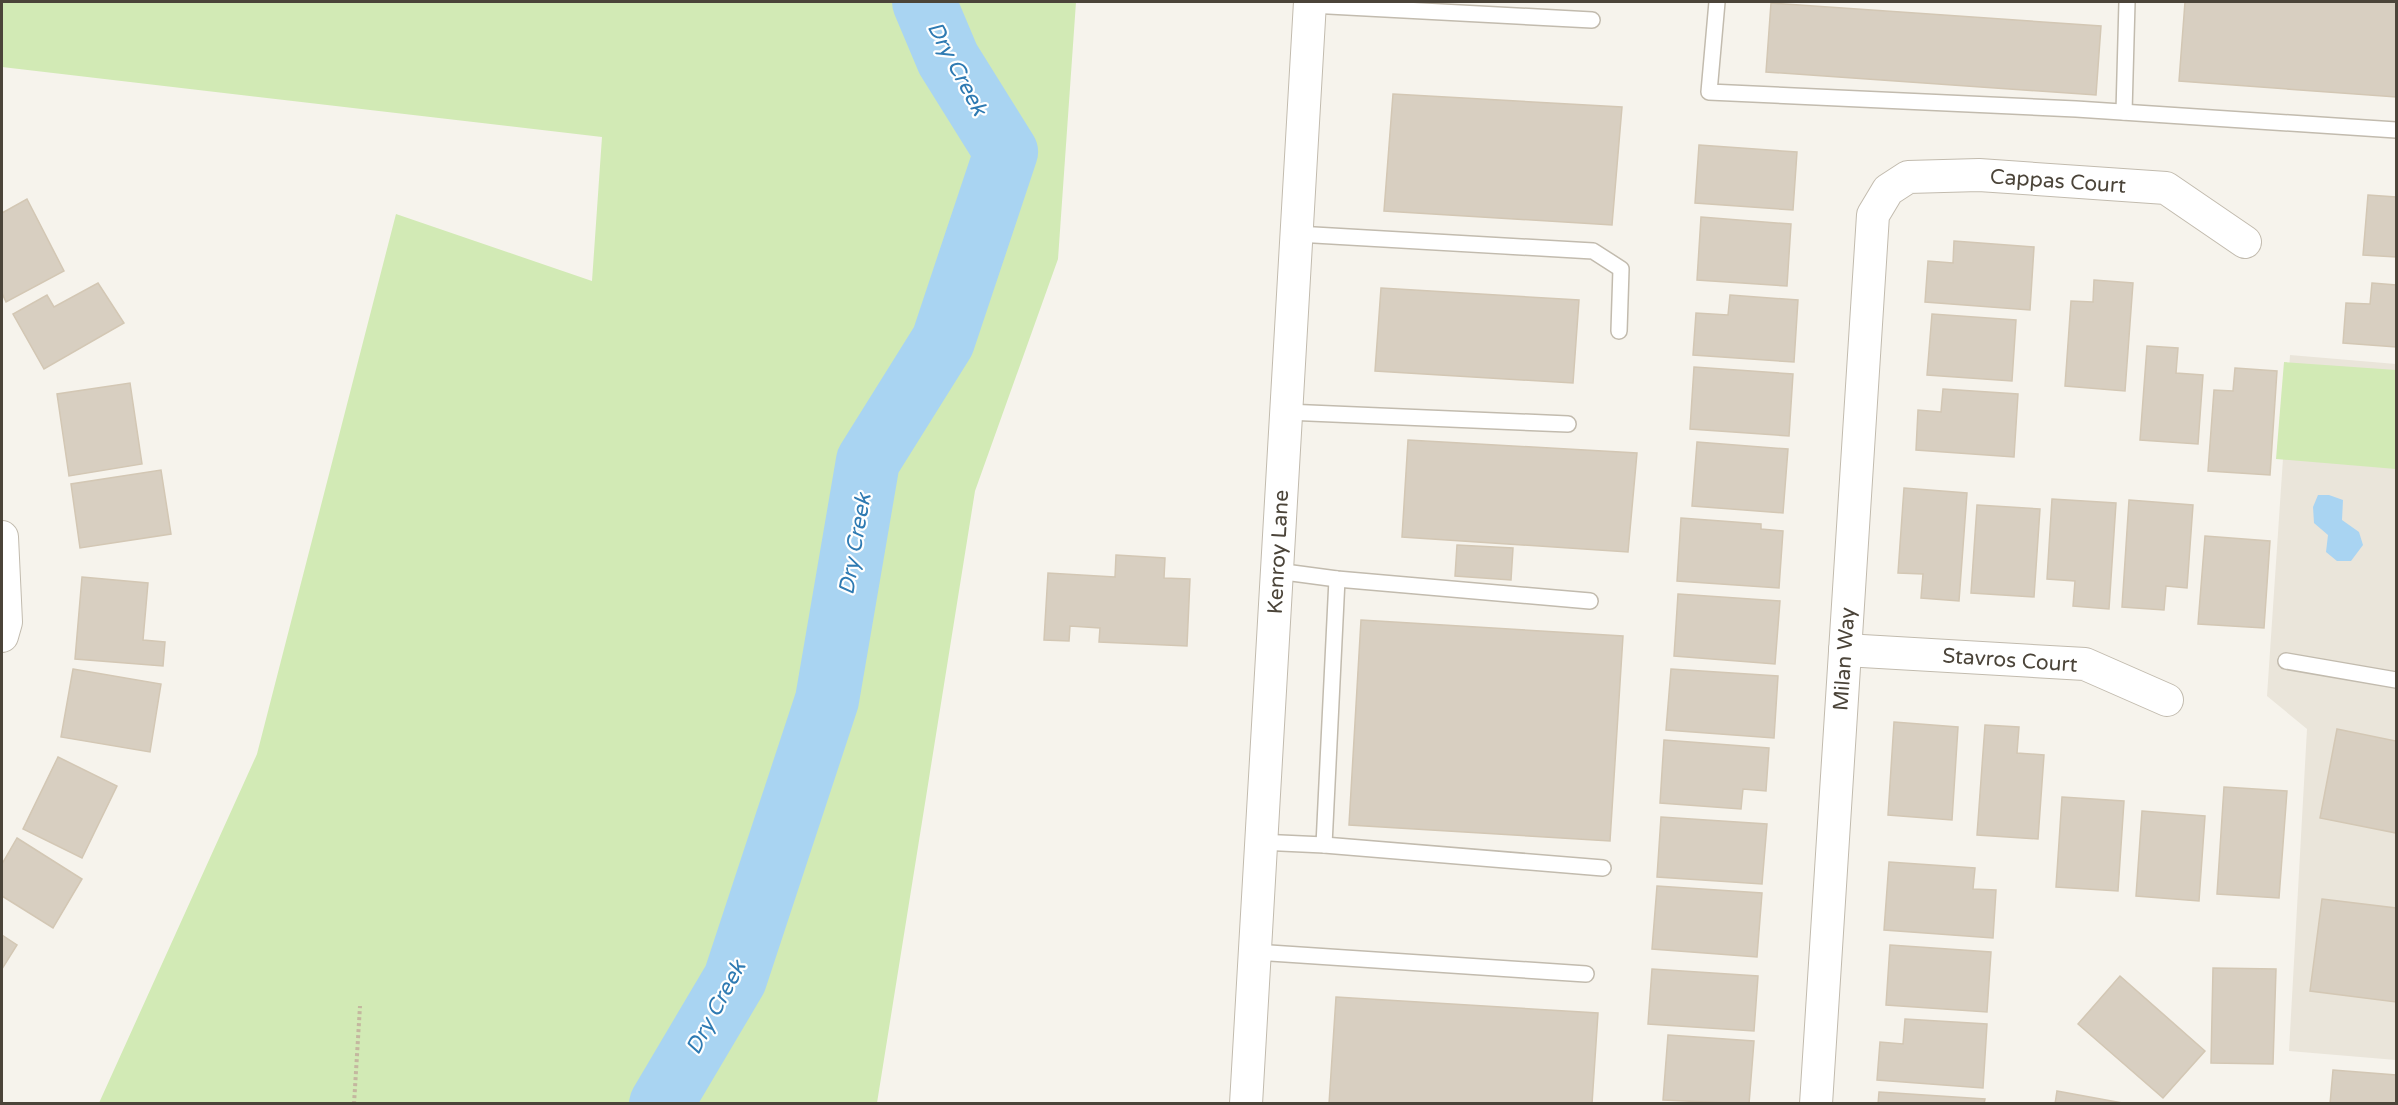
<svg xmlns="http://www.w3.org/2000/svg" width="2398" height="1105" font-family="'Varela Round',sans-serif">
<rect width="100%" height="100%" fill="#f6f3ec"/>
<!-- residential -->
<path fill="#eae5da" d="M 2290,355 L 2396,364 L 2396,1060 L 2289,1051 L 2307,729 L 2267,696 Z"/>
<!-- green -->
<g fill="#d2eab5">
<path d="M 2,2 L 1076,2 L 1058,259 L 975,491 L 877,1103 L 99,1103 L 257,754 L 396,214 L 592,281 L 602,137 L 2,67 Z"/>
<path d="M 2284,362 L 2396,370 L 2396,469 L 2276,459 Z"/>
</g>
<!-- water -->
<path fill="#a9d4f2" d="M 2318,495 L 2329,495 L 2343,500 L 2342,520 L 2359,532 L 2363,545 L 2351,561 L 2337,561 L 2326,552 L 2328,535 L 2314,523 L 2313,507 Z"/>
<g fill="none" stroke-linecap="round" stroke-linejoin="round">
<!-- river -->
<path stroke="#a9d4f2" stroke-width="64" d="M 661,1104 L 735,979 L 827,700 L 868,461 L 943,341 L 1006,152 L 948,59 L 924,2"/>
</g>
<!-- building -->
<g fill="#d8cfc1" stroke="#d3c7b4" stroke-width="1.5">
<path d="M 2185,2 L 2396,2 L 2396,97 L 2179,81 Z"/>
<path d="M 1771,3 L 2101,26 L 2096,95 L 1766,72 Z"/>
<path d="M 1393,94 L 1622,107 L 1612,225 L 1384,211 Z"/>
<path d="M 1699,145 L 1797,152 L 1793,210 L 1695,203 Z"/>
<path d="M 2368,195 L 2396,197 L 2396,257 L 2363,255 Z"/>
<path d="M 27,199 L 64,271 L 6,302 L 2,293 L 2,213 Z"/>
<path d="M 1701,217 L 1791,224 L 1787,286 L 1697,280 Z"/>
<path d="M 1954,241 L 2034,247 L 2030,310 L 1925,302 L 1928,261 L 1953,263 Z"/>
<path d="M 2094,280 L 2133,283 L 2125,391 L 2065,386 L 2071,301 L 2093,302 Z"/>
<path d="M 98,283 L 124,323 L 44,369 L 13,314 L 47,295 L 54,307 Z"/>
<path d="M 2372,283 L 2396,285 L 2396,347 L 2343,343 L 2346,303 L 2370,304 Z"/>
<path d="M 1381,288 L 1579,300 L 1573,383 L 1375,371 Z"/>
<path d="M 1730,295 L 1798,300 L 1794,362 L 1693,355 L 1696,313 L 1728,315 Z"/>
<path d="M 1932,314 L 2016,320 L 2012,381 L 1927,375 Z"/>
<path d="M 2147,346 L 2178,348 L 2176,373 L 2203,375 L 2198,444 L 2140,440 Z"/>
<path d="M 1694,367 L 1793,374 L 1789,436 L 1690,429 Z"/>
<path d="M 2235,368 L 2277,371 L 2270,475 L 2208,471 L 2214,390 L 2233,391 Z"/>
<path d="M 130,383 L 142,464 L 69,476 L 57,394 Z"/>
<path d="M 1943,389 L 2018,394 L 2014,457 L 1916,450 L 1918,410 L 1941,412 Z"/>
<path d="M 1408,440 L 1637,453 L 1628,552 L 1402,537 Z"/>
<path d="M 1697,442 L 1788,449 L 1783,513 L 1692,506 Z"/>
<path d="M 161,470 L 171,534 L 80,548 L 71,484 Z"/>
<path d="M 1904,488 L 1967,493 L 1959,601 L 1921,598 L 1923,574 L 1898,573 Z"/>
<path d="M 2052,499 L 2116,503 L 2109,609 L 2073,606 L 2075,581 L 2047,579 Z"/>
<path d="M 2129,500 L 2193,505 L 2187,588 L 2166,586 L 2164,610 L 2122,607 Z"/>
<path d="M 1977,505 L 2040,509 L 2034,597 L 1971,593 Z"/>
<path d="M 1681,518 L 1761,524 L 1761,529 L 1783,531 L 1779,588 L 1677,581 Z"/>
<path d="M 2205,536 L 2270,541 L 2264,628 L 2198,624 Z"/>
<path d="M 1457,545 L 1513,548 L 1511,580 L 1455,576 Z"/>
<path d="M 1116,555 L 1165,558 L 1164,578 L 1190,579 L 1187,646 L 1099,642 L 1100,628 L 1070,626 L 1069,641 L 1044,640 L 1048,573 L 1115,577 Z"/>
<path d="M 82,577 L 148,583 L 143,640 L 165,642 L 163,666 L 75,659 Z"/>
<path d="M 1678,594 L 1780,601 L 1775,664 L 1674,656 Z"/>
<path d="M 1361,620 L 1623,636 L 1610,841 L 1349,825 Z"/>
<path d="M 73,669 L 161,684 L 150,752 L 61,737 Z"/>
<path d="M 1671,669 L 1778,676 L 1774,738 L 1666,730 Z"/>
<path d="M 1894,722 L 1958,727 L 1952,820 L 1888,815 Z"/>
<path d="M 1985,725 L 2019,727 L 2017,753 L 2044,755 L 2038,839 L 1977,835 Z"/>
<path d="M 2337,729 L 2396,741 L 2396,833 L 2320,818 Z"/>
<path d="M 1664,740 L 1769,748 L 1766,791 L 1743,789 L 1741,809 L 1660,803 Z"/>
<path d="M 58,757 L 117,786 L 82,858 L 23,829 Z"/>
<path d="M 2224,787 L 2287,791 L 2279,898 L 2217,894 Z"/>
<path d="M 2062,797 L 2124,801 L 2118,891 L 2056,887 Z"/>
<path d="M 2142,811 L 2205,816 L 2199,901 L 2136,896 Z"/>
<path d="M 1661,817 L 1767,824 L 1762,884 L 1657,877 Z"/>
<path d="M 17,838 L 82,879 L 53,928 L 2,896 L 2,864 Z"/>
<path d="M 1889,862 L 1975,868 L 1973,889 L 1996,890 L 1993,938 L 1884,930 Z"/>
<path d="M 1657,886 L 1762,893 L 1757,957 L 1652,949 Z"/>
<path d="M 2322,899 L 2396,908 L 2396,1002 L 2310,991 Z"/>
<path d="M 2,935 L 17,945 L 2,969 Z"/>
<path d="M 1890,945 L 1991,952 L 1987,1012 L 1886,1005 Z"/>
<path d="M 2213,968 L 2276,969 L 2273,1064 L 2211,1063 Z"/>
<path d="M 1652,969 L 1758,976 L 1754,1031 L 1648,1024 Z"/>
<path d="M 2120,976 L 2205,1051 L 2163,1098 L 2078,1024 Z"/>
<path d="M 1336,997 L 1598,1013 L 1592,1104 L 1329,1104 Z"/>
<path d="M 1905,1019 L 1987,1024 L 1983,1088 L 1877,1080 L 1880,1042 L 1903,1044 Z"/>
<path d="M 1668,1035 L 1754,1041 L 1749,1104 L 1663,1100 Z"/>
<path d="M 2333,1070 L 2396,1075 L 2396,1104 L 2330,1104 Z"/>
<path d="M 2057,1091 L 2128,1104 L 2055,1104 Z"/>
<path d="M 1879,1092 L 1985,1099 L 1984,1104 L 1878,1104 Z"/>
</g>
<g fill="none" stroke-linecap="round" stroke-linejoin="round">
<defs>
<g id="lane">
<path d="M 1717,2 L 1709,92 L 2076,109 L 2396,130"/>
<path d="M 1310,5 L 1592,20"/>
<path d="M 2124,112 L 2127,2"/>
<path d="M 1297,234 L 1593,251 L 1621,269 L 1619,331"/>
<path d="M 1286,412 L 1568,424"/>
<path d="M 1277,571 L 1337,579 L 1590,601"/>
<path d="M 2286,661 L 2396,680"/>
<path d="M 1262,842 L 1324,845 L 1337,579"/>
<path d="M 1324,845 L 1603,868"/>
<path d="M 1255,952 L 1586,974"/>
</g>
<g id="street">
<path d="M 2,537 L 6,622 L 2,636"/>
<path d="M 1845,650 L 2085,664 L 2167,700"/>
<path d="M 1246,1104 L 1310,2"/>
<path d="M 1816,1104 L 1873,215 L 1888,190 L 1908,177 L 1979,175 L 2166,188 L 2245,242"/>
</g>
</defs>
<!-- lane casing -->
<use href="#lane" stroke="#c2bbae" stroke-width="18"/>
<!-- street casing -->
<use href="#street" stroke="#c2bbae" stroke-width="34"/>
<!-- path -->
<path stroke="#c4b79f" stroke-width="4" stroke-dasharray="3 3" stroke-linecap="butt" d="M 354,1104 L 360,1006"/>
<!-- lane -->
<use href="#lane" stroke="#fff" stroke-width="15"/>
<!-- street -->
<use href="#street" stroke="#fff" stroke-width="32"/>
</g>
<g text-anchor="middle" stroke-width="4.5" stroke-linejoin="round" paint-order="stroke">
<!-- street labels -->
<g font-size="21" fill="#4b4439" stroke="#fff">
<text transform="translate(2058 181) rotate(4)" y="7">Cappas Court</text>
<text transform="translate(1278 552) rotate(-87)" y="7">Kenroy Lane</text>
<text transform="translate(1844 659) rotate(-86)" y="7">Milan Way</text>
<text transform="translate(2010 660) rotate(4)" y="7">Stavros Court</text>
</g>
<!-- water labels -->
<g font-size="22" font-style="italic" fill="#2e7ab2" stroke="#fff">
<text transform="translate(958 68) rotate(62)" y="8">Dry Creek</text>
<text transform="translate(854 544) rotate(-80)" y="8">Dry Creek</text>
<text transform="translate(715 1007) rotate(-62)" y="8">Dry Creek</text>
</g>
</g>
<!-- border -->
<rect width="2398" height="1105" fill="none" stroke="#4b4439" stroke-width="6"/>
</svg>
